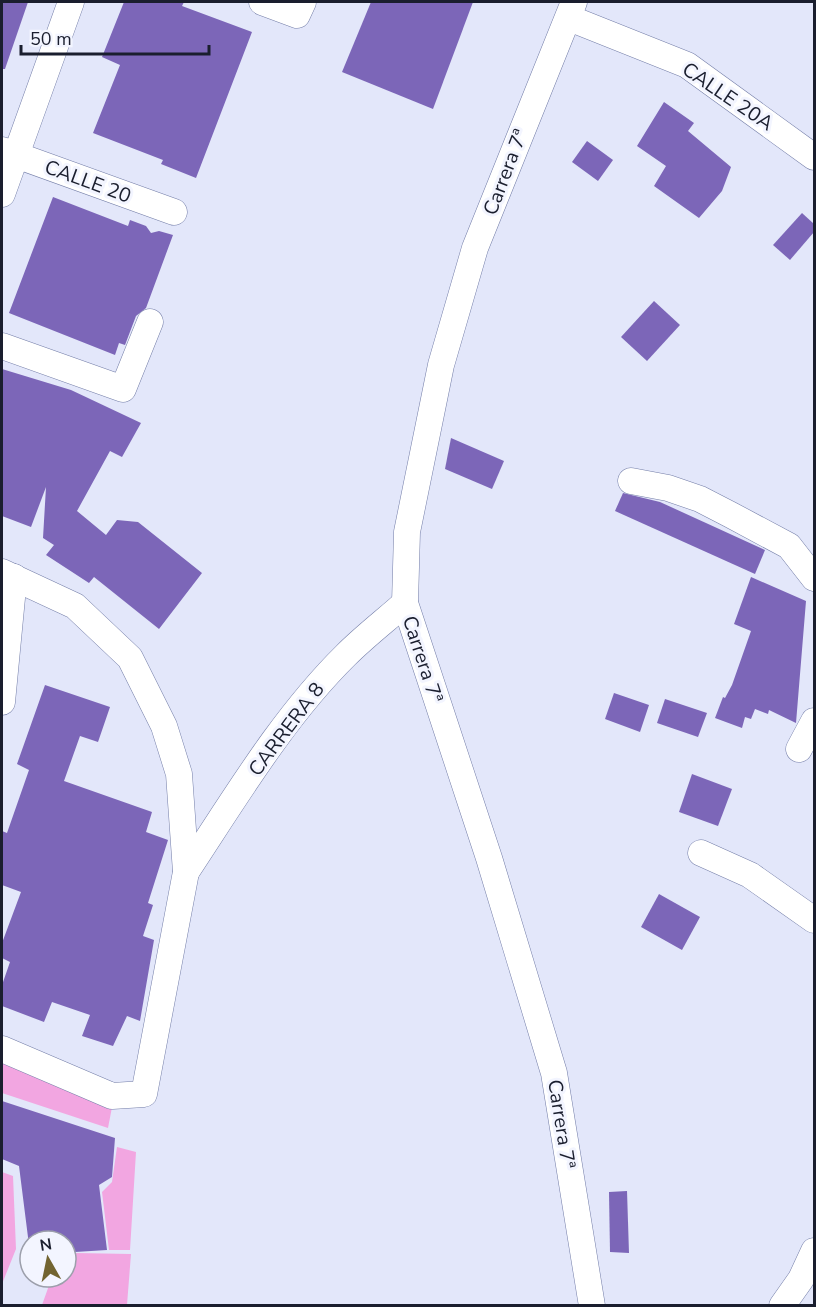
<svg xmlns="http://www.w3.org/2000/svg" width="816" height="1307" font-family="'Nunito Sans',sans-serif">
<rect width="100%" height="100%" fill="#e3e7fa"/>
<!-- green -->
<g fill="#f2a6e1">
<path d="M 2,1060 L 113,1102 L 108,1128 L 2,1093 Z"/>
<path d="M 117,1147 L 136,1152 L 130,1250 L 109,1250 L 102,1192 L 112,1182 Z"/>
<path d="M 2,1172 L 13,1176 L 16,1249 L 2,1284 Z"/>
<path d="M 76,1253 L 131,1254 L 127,1305 L 42,1305 L 52,1277 L 66,1277 L 66,1267 L 75,1266 Z"/>
</g>
<!-- building -->
<g fill="#7c66b8">
<path d="M 2,2 L 28,2 L 5,69 L 2,69 Z"/>
<path d="M 124,2 L 184,2 L 182,6 L 252,32 L 196,178 L 161,164 L 163,160 L 93,133 L 120,65 L 102,57 Z"/>
<path d="M 371,2 L 473,2 L 433,109 L 342,72 Z"/>
<path d="M 664,102 L 694,123 L 688,131 L 731,167 L 722,191 L 699,218 L 654,186 L 666,166 L 637,146 Z"/>
<path d="M 587,141 L 613,160 L 598,181 L 572,162 Z"/>
<path d="M 53,197 L 128,226 L 130,220 L 146,226 L 151,233 L 159,231 L 173,235 L 146,308 L 136,316 L 125,345 L 119,343 L 115,355 L 9,313 Z"/>
<path d="M 802,213 L 814,224 L 814,232 L 790,260 L 773,245 Z"/>
<path d="M 654,301 L 680,325 L 647,361 L 621,337 Z"/>
<path d="M 2,369 L 71,390 L 141,423 L 122,457 L 110,451 L 77,511 L 106,535 L 117,520 L 138,522 L 202,573 L 159,629 L 94,577 L 89,583 L 46,555 L 54,545 L 43,538 L 46,487 L 31,527 L 2,516 Z"/>
<path d="M 451,438 L 504,461 L 492,489 L 445,469 Z"/>
<path d="M 623,493 L 660,502 L 765,550 L 755,574 L 615,511 Z"/>
<path d="M 751,577 L 806,601 L 796,723 L 769,710 L 768,714 L 755,709 L 751,719 L 745,717 L 742,728 L 715,718 L 723,697 L 725,698 L 732,685 L 751,631 L 734,624 Z"/>
<path d="M 45,685 L 110,707 L 98,742 L 80,736 L 64,781 L 152,812 L 146,832 L 168,840 L 148,903 L 153,905 L 143,936 L 154,940 L 140,1021 L 127,1016 L 113,1046 L 82,1036 L 90,1015 L 52,1002 L 44,1022 L 2,1006 L 2,985 L 10,962 L 2,958 L 2,943 L 21,892 L 2,885 L 2,831 L 7,833 L 29,770 L 17,764 Z"/>
<path d="M 614,693 L 649,705 L 640,732 L 605,719 Z"/>
<path d="M 665,699 L 707,713 L 698,737 L 657,723 Z"/>
<path d="M 692,774 L 732,789 L 718,826 L 679,812 Z"/>
<path d="M 659,894 L 700,917 L 682,950 L 641,927 Z"/>
<path d="M 2,1101 L 115,1138 L 112,1177 L 99,1185 L 107,1250 L 75,1252 L 73,1264 L 66,1264 L 66,1241 L 30,1241 L 30,1253 L 19,1166 L 2,1159 Z"/>
<path d="M 627,1191 L 629,1253 L 610,1252 L 609,1192 Z"/>
</g>
<g fill="none" stroke-linecap="round" stroke-linejoin="round">
<defs>
<g id="minor">
<path d="M 262,2 L 297,15 L 303,2"/>
<path d="M 574,2 L 475,248 L 441,365 L 407,532 L 405,603 L 489,858 L 554,1073 L 592,1306"/>
<path d="M 569,18 L 687,65 L 814,157"/>
<path d="M 2,150 L 174,212"/>
<path d="M 2,194 L 71,2"/>
<path d="M 2,346 L 123,389 L 150,322"/>
<path d="M 631,481 L 668,488 L 700,499 L 731,515 L 789,546 L 814,578"/>
<path d="M 2,572 L 75,606 L 130,658 L 164,726 L 179,774 L 186,872 L 144,1094 L 112,1096 L 2,1049"/>
<path d="M 2,702 L 14,577"/>
<path d="M 799,749 L 814,721"/>
<path d="M 701,853 L 750,875 L 814,920"/>
<path d="M 186,872 C 235,798 283,717 346,655 C 365,636 386,620 405,603"/>
<path d="M 782,1306 L 801,1279 L 814,1251"/>
</g>
</defs>
<!-- minor casing -->
<use href="#minor" stroke="#747ea8" stroke-width="27"/>
<!-- minor -->
<use href="#minor" stroke="#fff" stroke-width="26"/>
</g>
<g text-anchor="middle" stroke-width="6" stroke-linejoin="round" paint-order="stroke">
<!-- street labels -->
<g font-size="20" fill="#1a1e2e" stroke="#f3f5ff">
<text transform="translate(728 96) rotate(34)" y="7">CALLE 20A</text>
<text transform="translate(505 172) rotate(-69)" y="7">Carrera 7ª</text>
<text transform="translate(88 181) rotate(20)" y="7">CALLE 20</text>
<text transform="translate(423 659) rotate(72)" y="7">Carrera 7ª</text>
<text transform="translate(286 729) rotate(-53)" y="7">CARRERA 8</text>
<text transform="translate(562 1124) rotate(81)" y="7">Carrera 7ª</text>
</g>
</g>
<!-- border -->
<rect width="816" height="1307" fill="none" stroke="#1a1e2e" stroke-width="6"/>
<!-- north arrow -->
<g transform="translate(48 1259) rotate(351)"><circle r="28" fill="#f3f5ff" stroke="#9c9fab" stroke-width="1.5"/>
<path d="M0-4.5L10 22L0 15L-10 22Z" fill="#726431"/>
<text y="-9" font-size="16" font-weight="bold" text-anchor="middle" fill="#1a1e2e">N</text>
</g>
<!-- scale -->
<path d="M21 45v9h188v-9" fill="none" stroke="#1a1e2e" stroke-width="3"/>
<text x="30" y="45" font-size="18" fill="#1a1e2e" stroke="#f3f5ff" stroke-width="4.5" paint-order="stroke">50 m</text>
</svg>
